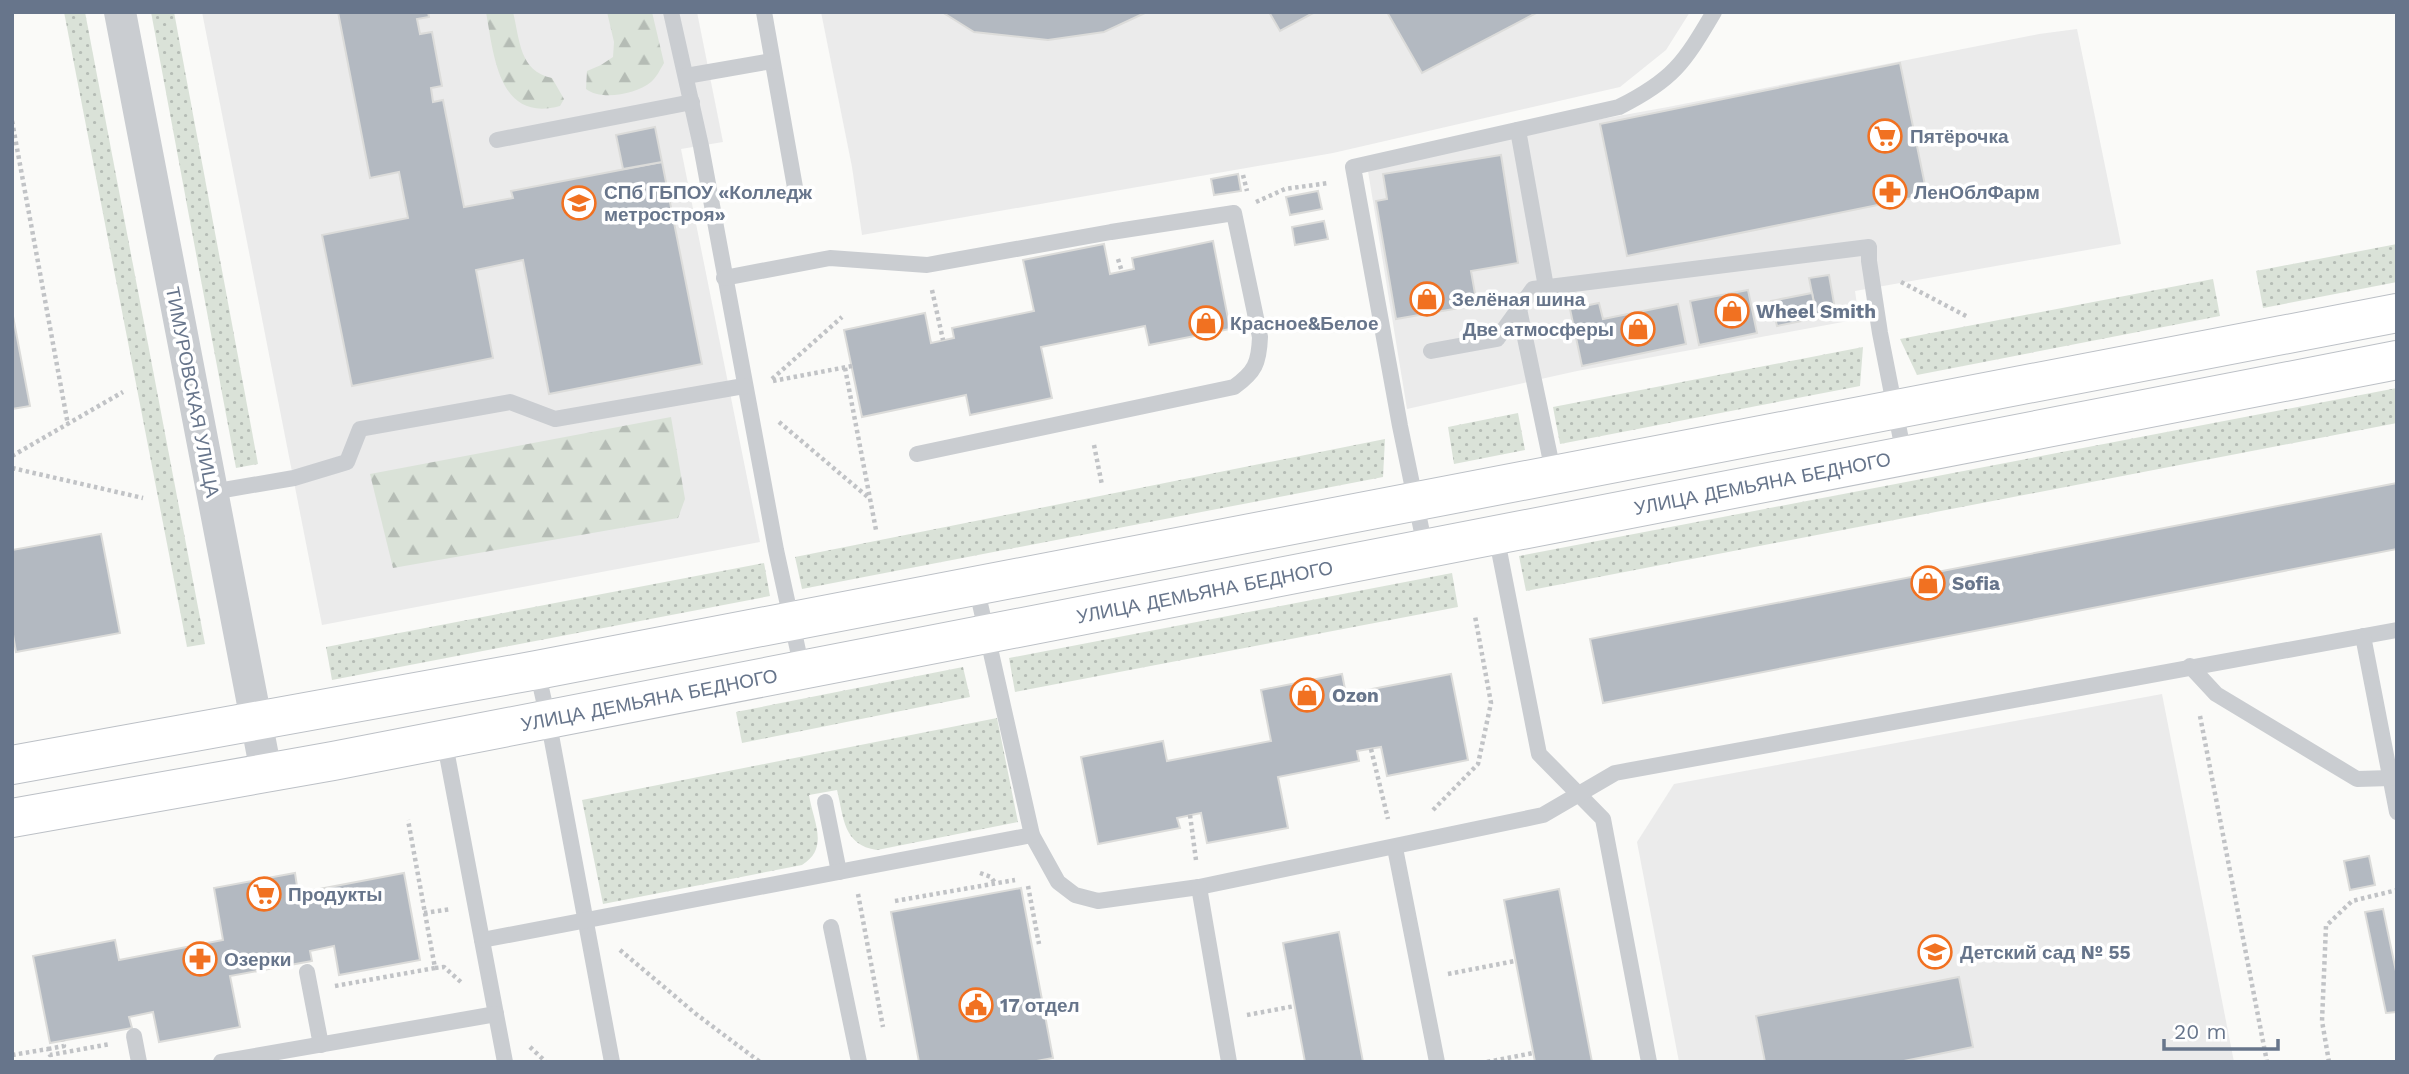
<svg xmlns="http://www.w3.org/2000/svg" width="2409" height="1074" font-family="'Work Sans',sans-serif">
<defs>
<pattern id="grass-dots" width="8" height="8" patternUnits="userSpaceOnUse" patternTransform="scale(1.75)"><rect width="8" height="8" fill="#dae2d8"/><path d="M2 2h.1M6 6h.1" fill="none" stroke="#b5bcb5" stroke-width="1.8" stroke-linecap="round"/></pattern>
<pattern id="forest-firs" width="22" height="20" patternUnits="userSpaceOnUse" patternTransform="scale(1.75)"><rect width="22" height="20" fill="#dae2d8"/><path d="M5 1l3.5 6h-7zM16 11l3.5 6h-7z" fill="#b5bcb5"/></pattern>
</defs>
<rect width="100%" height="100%" fill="#fafaf8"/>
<!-- built -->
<g fill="#ebebeb">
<path d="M 202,12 L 697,12 L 723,142 L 681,149 L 760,542 L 322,625 Z"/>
<path d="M 821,12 L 1690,12 L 1666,50 L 1620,87 L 1333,153 L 862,235 L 852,167 Z"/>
<path d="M 2077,29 L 2121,244 L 1855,291 L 1859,319 L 1577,371 L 1407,409 L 1368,171 L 1535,131 L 1668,107 L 2039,34 Z"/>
<path d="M 2162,694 L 2234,1062 L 1679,1062 L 1637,842 L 1674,784 Z"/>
</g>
<!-- grass -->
<g fill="url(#grass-dots)">
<path d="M 64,12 L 85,12 L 205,644 L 187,647 Z"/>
<path d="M 151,12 L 174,12 L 258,464 L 236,468 Z"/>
<path d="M 2397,244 L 2397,282 L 2263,308 L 2256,271 Z"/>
<path d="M 2213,279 L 2220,316 L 1917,375 L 1900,339 Z"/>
<path d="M 1863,347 L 1860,386 L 1560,444 L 1553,407 Z"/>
<path d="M 2397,388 L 2397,423 L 1526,591 L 1519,556 Z"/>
<path d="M 1518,413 L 1525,450 L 1454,464 L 1448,427 Z"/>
<path d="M 1385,439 L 1383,477 L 802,589 L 795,557 Z"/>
<path d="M 764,563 L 770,596 L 332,680 L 326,647 Z"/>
<path d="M 1452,573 L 1458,607 L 1015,692 L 1009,658 Z"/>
<path d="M 963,667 L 970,697 L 742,743 L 736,712 Z"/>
<path d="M 997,718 L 1018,822 L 877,850 C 843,845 844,818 837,790 L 809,795 C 813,821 830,848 802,865 L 603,904 L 582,800 Z"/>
</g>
<!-- forest -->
<g fill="url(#forest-firs)">
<path d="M 486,12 L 513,12 C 520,40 519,71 552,78 L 564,99 L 560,106 C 499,123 494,57 486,12 Z"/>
<path d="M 607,12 L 652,12 L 664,63 C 660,70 656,78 651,82 C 637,94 601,101 586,89 L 587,71 L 601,65 L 613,57 L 614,42 Z"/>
<path d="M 671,417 L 685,499 L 678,518 L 393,568 L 370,474 Z"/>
</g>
<!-- building -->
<g fill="#b3b9c1" stroke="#dcdcda" stroke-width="2">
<path d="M 338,12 L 428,12 L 429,17 L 417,19 L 420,34 L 432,32 L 442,86 L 431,88 L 433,102 L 443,100 L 464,207 L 513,198 L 511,191 L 662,162 L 702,364 L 549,394 L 523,260 L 476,270 L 493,358 L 352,386 L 322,235 L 408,218 L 399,172 L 370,178 Z"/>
<path d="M 942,12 L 1147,12 L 1104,32 L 1048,40 L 974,32 Z"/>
<path d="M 1269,12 L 1315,12 L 1280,31 Z"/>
<path d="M 1387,12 L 1538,12 L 1422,73 Z"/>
<path d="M 1900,63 L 1927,195 L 1627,256 L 1600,124 Z"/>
<path d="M 655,127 L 662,162 L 623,169 L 616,135 Z"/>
<path d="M 1501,155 L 1518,263 L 1471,271 L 1477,305 L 1396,319 L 1376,201 L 1387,199 L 1383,174 Z"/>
<path d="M 1238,174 L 1241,191 L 1214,195 L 1211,179 Z"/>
<path d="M 1318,191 L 1322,209 L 1290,215 L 1286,197 Z"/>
<path d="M 1324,221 L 1328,239 L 1295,245 L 1292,227 Z"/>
<path d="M 1213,241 L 1230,329 L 1149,345 L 1145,326 L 1041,347 L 1052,398 L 970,415 L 966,395 L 862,417 L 844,330 L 925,313 L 931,343 L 954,338 L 952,328 L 1034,311 L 1023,260 L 1104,244 L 1110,274 L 1134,269 L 1132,258 Z"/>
<path d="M 1829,275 L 1836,315 L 1817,318 L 1809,278 Z"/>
<path d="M 1748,290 L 1757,333 L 1699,345 L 1690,301 Z"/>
<path d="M 1812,293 L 1817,318 L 1777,326 L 1771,301 Z"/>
<path d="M 1599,303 L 1603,319 L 1678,304 L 1686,344 L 1582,366 L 1570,309 Z"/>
<path d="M 12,311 L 30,406 L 12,409 Z"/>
<path d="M 2397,483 L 2397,549 L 1603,703 L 1590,639 Z"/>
<path d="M 101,534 L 120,633 L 16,652 L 12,629 L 12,550 Z"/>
<path d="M 1342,674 L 1346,694 L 1451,674 L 1468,760 L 1387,776 L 1381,747 L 1357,751 L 1359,761 L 1278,777 L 1288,828 L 1207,843 L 1201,813 L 1177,818 L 1180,828 L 1098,844 L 1081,757 L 1163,741 L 1167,761 L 1271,741 L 1261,690 Z"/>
<path d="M 2369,856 L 2375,885 L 2350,890 L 2344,861 Z"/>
<path d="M 295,873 L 298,893 L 404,873 L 420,960 L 339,975 L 334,946 L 310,951 L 312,961 L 230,976 L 240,1027 L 159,1042 L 153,1012 L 129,1017 L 132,1028 L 50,1043 L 33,956 L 115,940 L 119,960 L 223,940 L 214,888 Z"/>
<path d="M 1021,888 L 1053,1058 L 1031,1062 L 919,1062 L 891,912 Z"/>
<path d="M 1559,889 L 1592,1062 L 1535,1062 L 1504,900 Z"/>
<path d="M 2383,909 L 2397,976 L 2397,1012 L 2386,1013 L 2365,912 Z"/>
<path d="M 1339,932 L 1363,1062 L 1305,1062 L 1283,943 Z"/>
<path d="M 1959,977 L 1973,1047 L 1899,1062 L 1765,1062 L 1756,1016 Z"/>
</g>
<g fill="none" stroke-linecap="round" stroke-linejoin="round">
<defs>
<g id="secondary">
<path d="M 12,765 L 537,670 L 2397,313"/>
<path id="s1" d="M 12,818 L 333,761 L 2397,360"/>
</g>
</defs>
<!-- secondary casing -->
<use href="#secondary" stroke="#bcc0c6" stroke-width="40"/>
<!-- path -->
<g stroke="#c1c3c6" stroke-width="4.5" stroke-dasharray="3.5 3.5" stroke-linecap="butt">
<path d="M 12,121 L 68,425"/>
<path d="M 1243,175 L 1247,191"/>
<path d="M 1256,202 L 1285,189 L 1328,183"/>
<path d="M 1118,259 L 1122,272"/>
<path d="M 1901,282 L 1968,317"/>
<path d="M 932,290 L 943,340"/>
<path d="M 845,368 L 876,530"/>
<path d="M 772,379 L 842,317"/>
<path d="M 773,381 L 852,366"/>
<path d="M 779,422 L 869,498"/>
<path d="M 1094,445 L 1102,485"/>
<path d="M 12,456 L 123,392"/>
<path d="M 12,468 L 143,498"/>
<path d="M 2200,716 L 2267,1062"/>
<path d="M 1371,749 L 1388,819"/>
<path d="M 1433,810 L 1478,764 L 1491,703 L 1475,616"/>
<path d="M 1190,815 L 1196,860"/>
<path d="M 980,873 L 991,877 L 995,883"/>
<path d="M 1028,886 L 1039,944"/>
<path d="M 858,894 L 883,1027"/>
<path d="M 895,901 L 1015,880"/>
<path d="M 424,913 L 451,909"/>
<path d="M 620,950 L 696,1014 L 760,1062"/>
<path d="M 435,968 L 444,967 L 462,983"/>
<path d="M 1448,974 L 1515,961"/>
<path d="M 335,986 L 435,968 L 408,820"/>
<path d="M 1247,1015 L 1295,1006"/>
<path d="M 530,1047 L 546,1062"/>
<path d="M 48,1049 L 64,1046 L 63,1041"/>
<path d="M 12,1055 L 48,1049 L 50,1055 L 110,1044"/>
<path d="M 1487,1062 L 1533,1053"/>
<path d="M 2329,1062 L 2322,1021 L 2326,926 L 2352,901 L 2397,890"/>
</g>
<!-- lane -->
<g stroke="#cacdd1" stroke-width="16">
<path d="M 671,12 L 701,146 L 776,550 L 802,669"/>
<path d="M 764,12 L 796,193"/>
<path d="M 686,76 L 772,61"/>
<path d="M 1518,130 L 1546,287"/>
<path d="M 497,140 L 692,102"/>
<path d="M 724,278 L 830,258 L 927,265 L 1111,232 L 1234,213 L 1260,337 C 1259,363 1255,372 1234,387 L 917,454"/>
<path d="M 1519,309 L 1554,476"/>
<path d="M 1431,351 L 1497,339 L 1533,289 L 1869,247 L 1869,261 L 1880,333 L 1904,455"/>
<path d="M 212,492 L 294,478 L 347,462 L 360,429 L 510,402 L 555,419 L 744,386"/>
<path d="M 1496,535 L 1539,754 L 1603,819 L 1649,1062"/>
<path d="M 1425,547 L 1400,426 L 1353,167 L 1619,107 C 1673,80 1684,63 1714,12"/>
<path d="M 976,586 L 1032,835 L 1058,882 L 1075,895 L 1098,901 L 1199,887 L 1543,815 L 1615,773 L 2397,630"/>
<path d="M 2363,636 L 2397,812"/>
<path d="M 2190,666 L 2216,694 L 2357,779 L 2391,778"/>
<path d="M 537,670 L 548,719 L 612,1062"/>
<path d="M 444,739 L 505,1062"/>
<path d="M 825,802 L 839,872"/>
<path d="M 1395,848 L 1437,1062"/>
<path d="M 1199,887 L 1229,1062"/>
<path d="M 831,927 L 859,1062"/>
<path d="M 482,940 L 1032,835"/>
<path d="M 307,972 L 321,1045"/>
<path d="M 134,1036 L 139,1062"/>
<path d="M 221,1062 L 496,1014"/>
</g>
<!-- street -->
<path stroke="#cacdd1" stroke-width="32" d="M 120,12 L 266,772"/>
<!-- secondary -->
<use href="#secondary" stroke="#fff" stroke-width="38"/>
</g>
<!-- icons -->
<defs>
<symbol id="supermarket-ring" viewBox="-11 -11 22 22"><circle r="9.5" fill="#fff" stroke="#f17121" stroke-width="1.5"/><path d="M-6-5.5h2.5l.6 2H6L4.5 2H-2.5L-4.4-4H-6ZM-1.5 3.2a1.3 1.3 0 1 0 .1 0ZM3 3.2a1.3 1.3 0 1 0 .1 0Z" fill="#f17121"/></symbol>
<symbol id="pharmacy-ring" viewBox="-11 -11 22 22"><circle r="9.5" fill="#fff" stroke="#f17121" stroke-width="1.5"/><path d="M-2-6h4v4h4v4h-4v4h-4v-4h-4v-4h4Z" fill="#f17121"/></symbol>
<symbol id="university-ring" viewBox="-11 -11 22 22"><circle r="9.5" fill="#fff" stroke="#f17121" stroke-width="1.5"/><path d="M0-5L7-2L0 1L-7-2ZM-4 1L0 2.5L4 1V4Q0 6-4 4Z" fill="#f17121"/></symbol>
<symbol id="shop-ring" viewBox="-11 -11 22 22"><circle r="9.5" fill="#fff" stroke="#f17121" stroke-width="1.5"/><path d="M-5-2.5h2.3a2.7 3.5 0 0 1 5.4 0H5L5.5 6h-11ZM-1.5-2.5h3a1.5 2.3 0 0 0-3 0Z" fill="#f17121"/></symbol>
<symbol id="school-ring" viewBox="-11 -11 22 22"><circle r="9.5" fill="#fff" stroke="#f17121" stroke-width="1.5"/><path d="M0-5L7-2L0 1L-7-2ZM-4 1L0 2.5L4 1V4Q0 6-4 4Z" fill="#f17121"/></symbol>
<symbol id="civic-ring" viewBox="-11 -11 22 22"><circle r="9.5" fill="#fff" stroke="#f17121" stroke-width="1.5"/><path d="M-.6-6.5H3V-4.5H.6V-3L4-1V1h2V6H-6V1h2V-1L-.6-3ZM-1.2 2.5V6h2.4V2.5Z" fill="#f17121"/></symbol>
</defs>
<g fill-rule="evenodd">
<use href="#supermarket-ring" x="1866" y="117" width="38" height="38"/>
<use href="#pharmacy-ring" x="1871" y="173" width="38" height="38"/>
<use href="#university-ring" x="560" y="184" width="38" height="38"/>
<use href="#shop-ring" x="1408" y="280" width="38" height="38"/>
<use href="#shop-ring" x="1713" y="292" width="38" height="38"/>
<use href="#shop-ring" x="1187" y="304" width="38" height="38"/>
<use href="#shop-ring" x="1619" y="310" width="38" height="38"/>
<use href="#shop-ring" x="1909" y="564" width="38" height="38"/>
<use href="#shop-ring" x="1288" y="676" width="38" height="38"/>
<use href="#supermarket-ring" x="245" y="875" width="38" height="38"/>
<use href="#school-ring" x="1916" y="933" width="38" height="38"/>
<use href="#pharmacy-ring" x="181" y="940" width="38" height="38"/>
<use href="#civic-ring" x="957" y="986" width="38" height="38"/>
</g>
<g text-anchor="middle" stroke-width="7" stroke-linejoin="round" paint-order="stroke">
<!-- poi labels -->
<g font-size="19" font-weight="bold" fill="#67758b" stroke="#fff" text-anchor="start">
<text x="1910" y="143">Пятёрочка</text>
<text x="604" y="199">СПб ГБПОУ «Колледж<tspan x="604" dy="22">метростроя»</tspan></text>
<text x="1914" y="199">ЛенОблФарм</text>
<text x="1452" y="306">Зелёная шина</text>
<text x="1756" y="318">Wheel Smith</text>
<text x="1230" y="330">Красное&amp;Белое</text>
<text x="1614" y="336" text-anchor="end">Две атмосферы</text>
<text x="1952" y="590">Sofia</text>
<text x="1332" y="702">Ozon</text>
<text x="288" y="901">Продукты</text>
<text x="1960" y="959">Детский сад № 55</text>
<text x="224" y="966">Озерки</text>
<text x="1000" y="1012">17 отдел</text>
</g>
<!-- street labels -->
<g font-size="19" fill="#67758b" stroke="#fff">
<text transform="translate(193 392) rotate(79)" y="7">ТИМУРОВСКАЯ УЛИЦА</text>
<text dy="7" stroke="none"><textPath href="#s1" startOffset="1782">УЛИЦА ДЕМЬЯНА БЕДНОГО</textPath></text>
<text dy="7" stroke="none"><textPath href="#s1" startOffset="1214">УЛИЦА ДЕМЬЯНА БЕДНОГО</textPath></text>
<text dy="7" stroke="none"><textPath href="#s1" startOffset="648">УЛИЦА ДЕМЬЯНА БЕДНОГО</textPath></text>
</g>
</g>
<!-- border -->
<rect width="2409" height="1074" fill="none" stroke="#67758b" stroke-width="28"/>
<!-- scale -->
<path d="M2164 1039v10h114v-10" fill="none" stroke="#67758b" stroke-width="3.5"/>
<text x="2174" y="1039" font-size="21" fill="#67758b" stroke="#ffffff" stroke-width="5" paint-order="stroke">20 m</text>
</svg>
